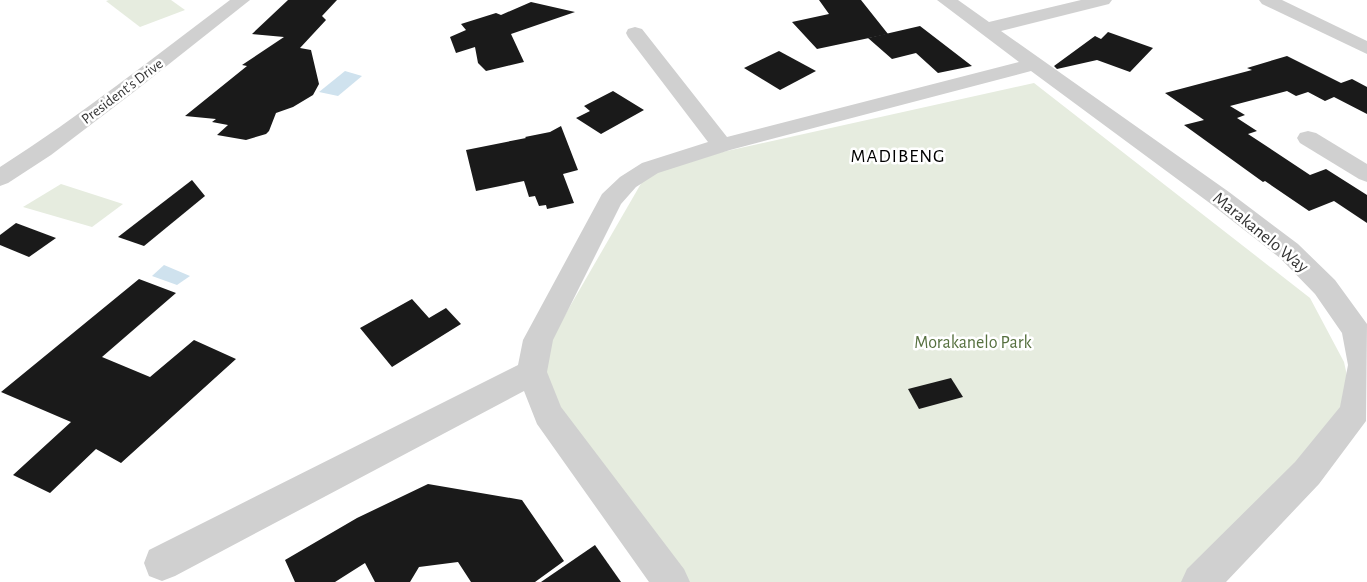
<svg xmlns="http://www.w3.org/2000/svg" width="1367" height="582" font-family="'Alegreya Sans',sans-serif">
<rect width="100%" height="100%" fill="#fff"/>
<!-- green -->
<g fill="#e6ecdf">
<path d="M 109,0 L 171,0 L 185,10 L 140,27 L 106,1 Z"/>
<path d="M 1034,83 L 1310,298 L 1344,362 L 1355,412 L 1192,582 L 681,582 L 532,372 L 650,168 Z"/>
<path d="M 61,184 L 123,204 L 92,227 L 23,207 Z"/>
</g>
<!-- water -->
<g fill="#cfe2ee">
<path d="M 345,71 L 362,76 L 338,96 L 319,92 Z"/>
<path d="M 164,265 L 190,276 L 177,285 L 152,276 Z"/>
</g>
<!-- building -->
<g fill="#1a1a1a">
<path d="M 288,0 L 337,0 L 322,16 L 326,20 L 300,48 L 311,50 L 319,84 L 313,95 L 293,107 L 276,113 L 269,131 L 266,134 L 246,140 L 217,135 L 228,125 L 212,122 L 216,119 L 185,116 L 247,66 L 242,65 L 284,37 L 252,34 Z"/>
<path d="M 819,0 L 861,0 L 888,34 L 817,49 L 792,22 L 829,14 Z"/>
<path d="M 531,2 L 575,12 L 511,34 L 524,62 L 486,71 L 478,63 L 475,47 L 456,53 L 450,37 L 466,30 L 461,24 L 496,13 L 501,15 Z"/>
<path d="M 920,26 L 972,66 L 938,73 L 916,53 L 892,59 L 868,38 Z"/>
<path d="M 1108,32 L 1153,48 L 1130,72 L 1097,60 L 1057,69 L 1054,66 L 1095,36 L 1101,39 Z"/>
<path d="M 779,51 L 816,71 L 780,90 L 744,68 Z"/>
<path d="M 1287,56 L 1341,83 L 1352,79 L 1367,87 L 1367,114 L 1334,97 L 1325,101 L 1308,92 L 1296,96 L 1287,91 L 1230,106 L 1245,115 L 1237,118 L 1257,131 L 1248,134 L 1310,175 L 1326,169 L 1367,195 L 1367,223 L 1334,201 L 1309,211 L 1265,181 L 1263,182 L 1184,125 L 1204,120 L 1165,93 L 1252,70 L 1247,68 Z"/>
<path d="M 613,91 L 644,110 L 601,134 L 576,118 L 590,111 L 584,106 Z"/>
<path d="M 561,126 L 578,170 L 563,174 L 574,203 L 547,209 L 546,205 L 539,206 L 535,196 L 529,197 L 524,181 L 476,191 L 466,150 L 526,138 L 525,137 L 550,132 Z"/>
<path d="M 192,180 L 205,196 L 144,246 L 118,237 Z"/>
<path d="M 16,223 L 56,238 L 29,257 L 0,245 L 0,235 Z"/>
<path d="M 139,279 L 176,293 L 102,357 L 150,377 L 194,340 L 236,359 L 121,463 L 96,449 L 50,493 L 13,475 L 71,422 L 1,392 Z"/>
<path d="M 412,299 L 429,318 L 446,308 L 461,324 L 392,367 L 360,328 Z"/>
<path d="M 951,378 L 963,397 L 919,409 L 908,389 Z"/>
<path d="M 428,484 L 522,500 L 564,561 L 535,582 L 471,582 L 458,562 L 419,567 L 410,582 L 375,582 L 365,563 L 335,582 L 295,582 L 285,560 L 357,518 Z"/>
<path d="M 595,545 L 621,582 L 541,582 Z"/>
</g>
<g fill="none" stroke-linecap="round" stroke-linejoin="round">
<!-- minor -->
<g fill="#d0d0d0" fill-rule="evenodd">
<path d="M 230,0 L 250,0 L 135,91 L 51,155 L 8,183 L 0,186 L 0,167 C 80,116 154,57 230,0 Z"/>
<path d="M 937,0 L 958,0 L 989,22 L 1081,0 L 1112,0 L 1109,4 L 1001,31 L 1229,192 L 1298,244 L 1335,280 L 1367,324 L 1366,421 L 1319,484 L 1226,582 L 1181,582 L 1187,569 L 1295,462 L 1340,407 L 1348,365 L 1342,333 L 1315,294 L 1280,258 L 1211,204 L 1031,71 L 730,150 L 658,173 L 636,187 L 621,204 L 553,340 L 547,372 L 561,407 L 684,569 L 690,582 L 649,582 L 537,424 L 524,391 L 175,576 L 162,581 L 149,576 L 144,563 L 149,550 L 518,365 L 523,340 L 602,194 L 620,177 L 642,163 L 708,142 L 628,37 L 626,33 L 628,29 L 635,27 L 642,29 L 727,137 L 1019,62 Z"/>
<path d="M 1259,0 L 1282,0 L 1367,41 L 1367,54 L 1262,4 Z"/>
<path d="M 1308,131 L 1316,133 L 1367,164 L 1367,182 L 1359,179 L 1300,143 L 1297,138 L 1300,133 Z"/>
</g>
</g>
<g text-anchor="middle" stroke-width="5" stroke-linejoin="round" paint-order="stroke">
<!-- far-street labels -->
<g font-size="15" fill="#333" stroke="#fff">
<text transform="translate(122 91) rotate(-37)" y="5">President's Drive</text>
</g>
<!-- street labels -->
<g font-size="18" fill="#333" stroke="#fff">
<text transform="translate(1261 232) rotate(39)" y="6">Marakanelo Way</text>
</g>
<!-- park labels -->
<g font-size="18" fill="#56703f" stroke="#fff">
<text x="973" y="348">Morakanelo Park</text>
</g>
<!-- neighbourhood labels -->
<g font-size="19" letter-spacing="1" fill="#000" stroke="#fff">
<text x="898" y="162">MADIBENG</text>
</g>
</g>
</svg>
